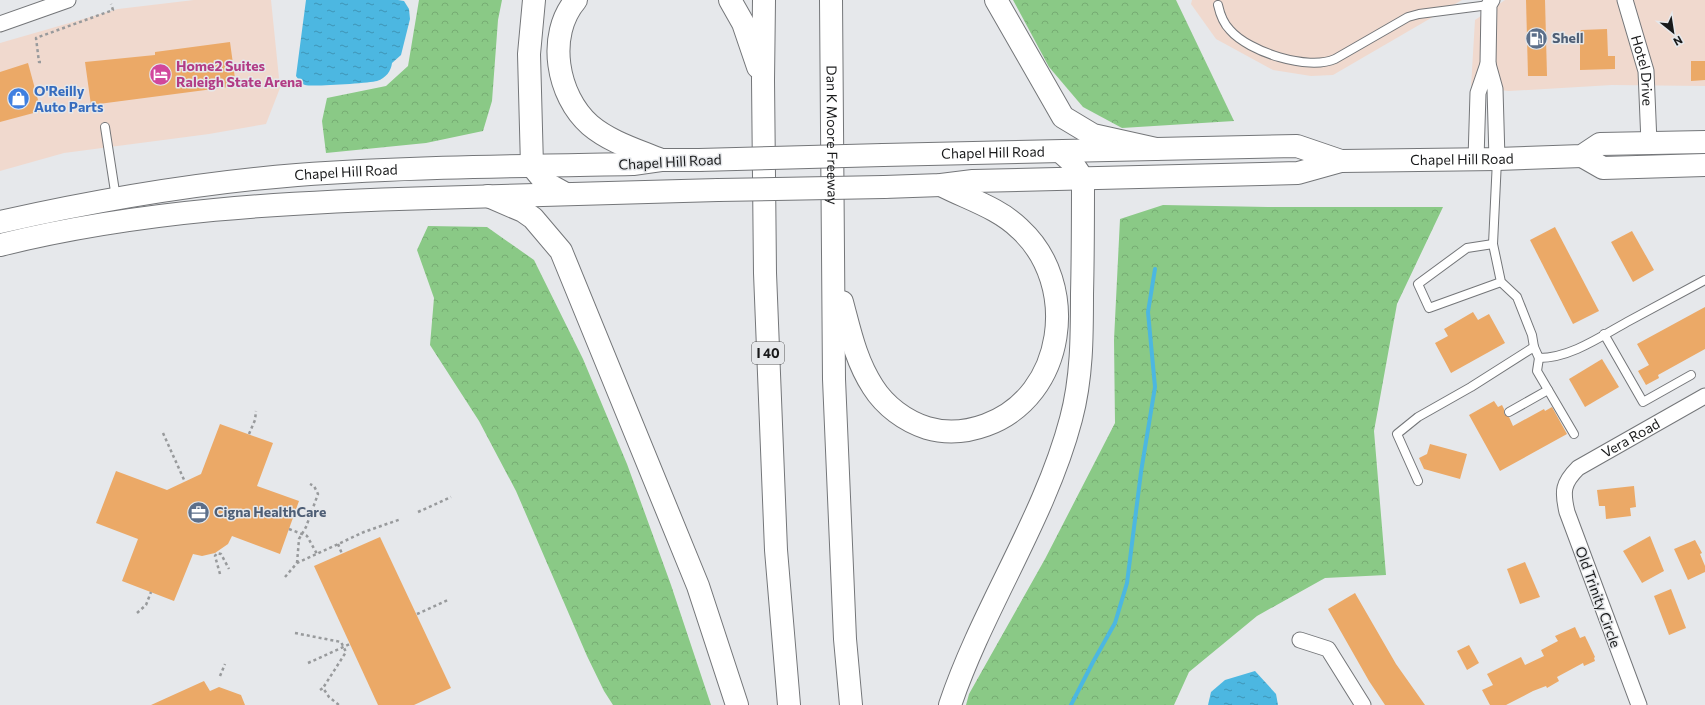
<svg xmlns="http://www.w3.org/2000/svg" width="1705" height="705" font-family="Commissioner,sans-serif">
<defs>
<pattern id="forest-crowns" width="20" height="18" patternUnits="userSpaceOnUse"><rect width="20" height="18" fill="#8ac986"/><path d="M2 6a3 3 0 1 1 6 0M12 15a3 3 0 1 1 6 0" fill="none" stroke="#76ac73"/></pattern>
<pattern id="water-ripples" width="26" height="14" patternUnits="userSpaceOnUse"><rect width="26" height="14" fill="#4cb7e1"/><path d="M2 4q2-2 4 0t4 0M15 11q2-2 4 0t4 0" fill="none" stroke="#3e94b6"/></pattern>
</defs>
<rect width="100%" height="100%" fill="#e6e8eb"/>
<!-- commercial -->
<g fill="#f0d9ce">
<path d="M 194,0 L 271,0 L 280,88 L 266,124 L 209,134 L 64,153 L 0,171 L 0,43 L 118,9 Z"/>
<path d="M 1192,0 L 1462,0 L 1333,75 L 1311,76 L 1273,70 L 1216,39 L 1191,4 Z"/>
<path d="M 1505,0 L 1705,0 L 1705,86 L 1612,85 L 1509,91 L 1471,87 L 1475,20 Z"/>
</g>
<!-- forest -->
<g fill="url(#forest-crowns)">
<path d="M 419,0 L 502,0 L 498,20 L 492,101 L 483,131 L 426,143 L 326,153 L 322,121 L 327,98 L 386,86 L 408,66 Z"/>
<path d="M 1013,0 L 1176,0 L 1234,121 L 1122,128 L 1083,107 L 1049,67 Z"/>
<path d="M 1163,205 L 1268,207 L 1443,207 L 1397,304 L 1374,431 L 1386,575 L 1325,578 L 1257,616 L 1189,672 L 1174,705 L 966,705 L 969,694 L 1045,559 L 1115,423 L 1114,340 L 1120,219 Z"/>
<path d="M 428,226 L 487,227 L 534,260 L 583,359 L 627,464 L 671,585 L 711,705 L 613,705 L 604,691 L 587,656 L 516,491 L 479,421 L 430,345 L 434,298 L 417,250 Z"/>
</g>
<!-- water -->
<g fill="url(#water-ripples)">
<path d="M 306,0 L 398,0 L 404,1 L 409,9 L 410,19 L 401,55 L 392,63 C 391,71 386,78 377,81 C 369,83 312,87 305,85 C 300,83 299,80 296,76 Z"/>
<path d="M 1255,671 L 1276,694 L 1278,705 L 1208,705 L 1211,692 L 1225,680 Z"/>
</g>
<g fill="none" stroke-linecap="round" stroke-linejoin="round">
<!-- stream -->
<path stroke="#4cb7e1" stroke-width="4" d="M 1071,705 L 1093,662 L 1115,623 L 1127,583 L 1141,472 L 1155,387 L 1148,312 L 1155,269"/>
</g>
<!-- building -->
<g fill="#eba967">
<path d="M 1526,0 L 1545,0 L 1547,76 L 1528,76 Z"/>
<path d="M 1607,29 L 1608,56 L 1615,56 L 1615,69 L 1580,70 L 1580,45 L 1574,41 L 1581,30 Z"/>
<path d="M 230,42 L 236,86 L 91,105 L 85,62 L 155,55 L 155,52 Z"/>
<path d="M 1691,61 L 1705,61 L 1705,80 L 1691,81 Z"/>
<path d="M 28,63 L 41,111 L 0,122 L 0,72 Z"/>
<path d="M 1555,227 L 1599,311 L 1573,324 L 1530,240 Z"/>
<path d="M 1632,231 L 1654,270 L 1633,282 L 1611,242 Z"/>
<path d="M 1705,307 L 1705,349 L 1658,375 L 1659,378 L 1646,385 L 1638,371 L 1649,365 L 1637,344 Z"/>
<path d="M 1473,312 L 1478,320 L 1489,314 L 1505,343 L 1451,373 L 1435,343 L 1448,336 L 1444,329 Z"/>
<path d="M 1602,359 L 1619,387 L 1585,407 L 1569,379 Z"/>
<path d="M 1494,401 L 1498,407 L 1502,405 L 1504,409 L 1504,414 L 1509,417 L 1513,426 L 1544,409 L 1545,411 L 1552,407 L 1567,434 L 1500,471 L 1469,415 Z"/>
<path d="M 220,424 L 273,443 L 257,486 L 299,501 L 280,554 L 232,536 L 228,544 L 215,553 L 202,556 L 193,554 L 174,601 L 122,581 L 138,539 L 96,523 L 116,471 L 167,490 L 201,474 Z"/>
<path d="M 1430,444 L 1467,454 L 1460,479 L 1424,469 L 1419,458 L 1427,454 Z"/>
<path d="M 1634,486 L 1636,507 L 1630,508 L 1631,516 L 1606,519 L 1605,506 L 1599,506 L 1597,490 Z"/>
<path d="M 1650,536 L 1664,571 L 1642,583 L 1623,551 Z"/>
<path d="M 380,537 L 451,688 L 414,705 L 378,705 L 314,566 Z"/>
<path d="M 1695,540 L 1702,553 L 1700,554 L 1705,566 L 1705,572 L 1688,580 L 1674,549 Z"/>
<path d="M 1525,562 L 1540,597 L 1520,604 L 1507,569 Z"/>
<path d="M 1671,589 L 1686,628 L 1669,635 L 1654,596 Z"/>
<path d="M 1355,593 L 1396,664 L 1425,705 L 1385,705 L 1369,681 L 1328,609 Z"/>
<path d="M 1575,627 L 1580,638 L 1585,636 L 1595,657 L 1594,658 L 1595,661 L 1584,666 L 1583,663 L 1557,677 L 1559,681 L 1547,688 L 1546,686 L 1533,691 L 1506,705 L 1490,705 L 1482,690 L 1493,685 L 1487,674 L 1521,657 L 1525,665 L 1544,656 L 1541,650 L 1558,641 L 1555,636 Z"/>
<path d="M 1469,645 L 1479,663 L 1467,670 L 1457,651 Z"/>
<path d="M 204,681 L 210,691 L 219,687 L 241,695 L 245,705 L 151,705 Z"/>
</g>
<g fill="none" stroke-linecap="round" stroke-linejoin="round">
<defs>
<g id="service">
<path d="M 1218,5 C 1220,14 1223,23 1230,30 C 1249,52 1308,71 1335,59 L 1408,17 L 1419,14 L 1489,5 L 1488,2"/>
<path d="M 105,127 L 116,198"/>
<path d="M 1497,160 L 1493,244 L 1501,282 L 1517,297 L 1532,335 L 1534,347 L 1539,358 C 1570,358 1600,337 1627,322 C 1653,308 1679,294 1705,280"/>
<path d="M 1493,244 L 1467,248 L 1418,284 L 1429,308 L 1501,282"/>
<path d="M 1604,334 L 1643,402 L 1691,375"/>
<path d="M 1539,358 L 1537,371 L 1574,434"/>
<path d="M 1509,412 L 1548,390"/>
<path d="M 1418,481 L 1397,434 L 1418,417 L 1471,387 L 1534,347"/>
</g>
<g id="minor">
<path id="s1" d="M 1625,0 L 1646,71 L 1649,143"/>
<path d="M 0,24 L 68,0"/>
<path d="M 1488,64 L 1495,89 L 1497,159"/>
<path d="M 1476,159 L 1478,93 L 1488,64 L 1489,5 L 1492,0"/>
<path d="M 1300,640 L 1328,649 L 1363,705"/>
<path id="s2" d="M 1639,705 L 1567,512 C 1562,491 1563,483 1578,468 L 1705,396"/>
</g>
<g id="secondary">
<path id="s3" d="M 883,155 L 1297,146 L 1341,161"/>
<path d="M 1582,156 L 1603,168 L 1705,165"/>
<path id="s4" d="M 884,187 L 941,185 L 973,181 L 1298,173 L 1341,161 L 1497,159 L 1582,156 L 1600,144 L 1705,142"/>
<path id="s5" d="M 0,222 C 98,200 197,183 297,175 C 408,167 521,166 633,164 L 661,160 L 699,160"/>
<path d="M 0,245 C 141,210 287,202 432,198 C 527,195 622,192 718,190"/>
</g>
<g id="motorway">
<path d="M 534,0 L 529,54 L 532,166 L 546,183 L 564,193"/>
<path d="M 576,0 C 546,35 557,96 590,125 C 610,142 637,150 661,160"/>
<path d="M 730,0 L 743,23 L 758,67"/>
<path d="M 764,0 L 763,80 L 765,273 L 776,550 L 789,705"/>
<path id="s6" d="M 831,0 L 834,379 L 845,639 L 851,705"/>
<path d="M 996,0 L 1063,117 L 1093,135 L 1156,149"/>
<path d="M 488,196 L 523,211 L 533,218 L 561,251 L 698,586 L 737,705"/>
<path d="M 842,302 C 850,332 856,361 873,387 C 885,406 905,421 927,428 C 947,434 967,432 986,425 C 1066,396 1080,284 1020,229 C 999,208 968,199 941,185"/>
<path d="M 950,705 C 983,607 1045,518 1071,419 C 1082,378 1082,336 1082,294 C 1083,255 1083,217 1083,179 L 1071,161 L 1061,152"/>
</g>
</defs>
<!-- service casing -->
<use href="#service" stroke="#747679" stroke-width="10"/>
<!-- minor casing -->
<use href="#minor" stroke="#747679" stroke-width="17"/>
<!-- secondary casing -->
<use href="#secondary" stroke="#747679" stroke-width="24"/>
<!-- motorway casing -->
<use href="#motorway" stroke="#747679" stroke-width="24"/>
<!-- path -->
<g stroke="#989a9c" stroke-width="2.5" stroke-dasharray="3 3" stroke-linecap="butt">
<path d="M 41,62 L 39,62 L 36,38 L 113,10 L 111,4"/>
<path d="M 163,433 L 185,482"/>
<path d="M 249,434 L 255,420 L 256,411"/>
<path d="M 418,512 L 451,497"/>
<path d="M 289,529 L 307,536 L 317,554"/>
<path d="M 338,544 L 342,554"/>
<path d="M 297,563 L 299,539 L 306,527 L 318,494 L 314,486 L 310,484"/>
<path d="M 220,574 L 215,556 L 217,553 L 221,554 L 229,569"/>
<path d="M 285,577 L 297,563 L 364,532 L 401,519"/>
<path d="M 137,613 L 146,605 L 151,592"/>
<path d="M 417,614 L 448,600"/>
<path d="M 295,633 L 341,642 L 346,652 L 323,688"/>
<path d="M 308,663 L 350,644"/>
<path d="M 220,676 L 225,664"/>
<path d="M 320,690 L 323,688 L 329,697 L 339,705"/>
</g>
<!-- service -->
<use href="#service" stroke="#fff" stroke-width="8"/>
<!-- minor -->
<use href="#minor" stroke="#fff" stroke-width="15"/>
<!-- secondary -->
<use href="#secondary" stroke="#fff" stroke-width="22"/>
<!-- motorway -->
<use href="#motorway" stroke="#fff" stroke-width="22"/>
<defs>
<g id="secondary-bridge">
<path d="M 699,160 L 883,155"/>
<path d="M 718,190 L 884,187"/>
</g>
</defs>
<!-- secondary-bridge casing -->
<use href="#secondary-bridge" stroke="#747679" stroke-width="24" stroke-linecap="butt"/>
<!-- secondary-bridge -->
<use href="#secondary-bridge" stroke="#fff" stroke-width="22"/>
</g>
<!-- icons -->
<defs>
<symbol id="fuel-disc" viewBox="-11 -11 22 22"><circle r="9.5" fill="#5c6f8a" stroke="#e6e8eb"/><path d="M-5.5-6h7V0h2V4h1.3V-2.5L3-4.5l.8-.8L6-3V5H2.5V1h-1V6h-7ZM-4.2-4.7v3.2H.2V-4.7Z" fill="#fff"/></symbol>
<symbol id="hotel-disc" viewBox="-11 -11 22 22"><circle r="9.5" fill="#d1479c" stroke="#e6e8eb"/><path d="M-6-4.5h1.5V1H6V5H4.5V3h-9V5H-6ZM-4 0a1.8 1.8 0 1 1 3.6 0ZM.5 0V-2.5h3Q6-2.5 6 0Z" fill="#fff"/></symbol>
<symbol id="shop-disc" viewBox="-11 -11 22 22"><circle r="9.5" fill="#3f7fe0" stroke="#e6e8eb"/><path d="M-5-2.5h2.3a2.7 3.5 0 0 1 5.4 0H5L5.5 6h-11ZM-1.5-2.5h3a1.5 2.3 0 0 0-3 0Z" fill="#fff"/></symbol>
<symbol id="office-disc" viewBox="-11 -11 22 22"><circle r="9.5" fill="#5c6f8a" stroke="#e6e8eb"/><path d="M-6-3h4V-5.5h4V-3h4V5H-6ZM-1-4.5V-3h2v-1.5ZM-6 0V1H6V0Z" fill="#fff"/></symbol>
</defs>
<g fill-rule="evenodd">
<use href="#fuel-disc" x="1524" y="26" width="25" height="25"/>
<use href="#hotel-disc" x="148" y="62" width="25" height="25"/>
<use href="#shop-disc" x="6" y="86" width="25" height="25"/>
<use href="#office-disc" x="186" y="500" width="25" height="25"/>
</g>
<g text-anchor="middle" stroke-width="3" stroke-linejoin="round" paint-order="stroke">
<!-- shield labels -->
<rect fill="#e6e8eb" stroke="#565759" stroke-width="1" x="752" y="342" width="32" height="22" rx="3"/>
<g font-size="13" font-weight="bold" fill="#18191a">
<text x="768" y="358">I 40</text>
</g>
<!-- service labels -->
<g font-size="14" font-weight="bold" fill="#4e5e75" stroke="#e6e8eb" text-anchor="start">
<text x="1552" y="43">Shell</text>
<text x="214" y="517">Cigna HealthCare</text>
</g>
<!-- hotel labels -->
<g font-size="14" font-weight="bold" fill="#b23c85" stroke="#e6e8eb" text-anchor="start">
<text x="176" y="71">Home2 Suites<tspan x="176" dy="16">Raleigh State Arena</tspan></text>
</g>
<!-- street labels -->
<g font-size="14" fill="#18191a" stroke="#e6e8eb">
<text dy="5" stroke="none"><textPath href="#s1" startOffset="73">Hotel Drive</textPath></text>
<text dy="5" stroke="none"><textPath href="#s6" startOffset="135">Dan K Moore Freeway</textPath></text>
<text dy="5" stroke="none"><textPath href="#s3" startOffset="110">Chapel Hill Road</textPath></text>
<text dy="5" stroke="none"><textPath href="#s4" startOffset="580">Chapel Hill Road</textPath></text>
<text transform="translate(670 162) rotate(-3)" y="5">Chapel Hill Road</text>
<text dy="5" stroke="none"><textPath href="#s5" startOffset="350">Chapel Hill Road</textPath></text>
<text dy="5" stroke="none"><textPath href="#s2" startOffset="315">Vera Road</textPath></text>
<text transform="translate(1598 597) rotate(70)" y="5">Old Trinity Circle</text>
</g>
<!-- shop labels -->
<g font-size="14" font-weight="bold" fill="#366cbe" stroke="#e6e8eb" text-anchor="start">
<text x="34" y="96">O'Reilly<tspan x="34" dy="16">Auto Parts</tspan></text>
</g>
</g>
<!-- north arrow -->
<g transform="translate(1673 32) rotate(150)" stroke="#e6e8eb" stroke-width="3" paint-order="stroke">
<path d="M0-3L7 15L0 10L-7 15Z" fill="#18191a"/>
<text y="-6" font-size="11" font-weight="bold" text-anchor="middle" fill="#18191a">N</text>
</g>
</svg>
